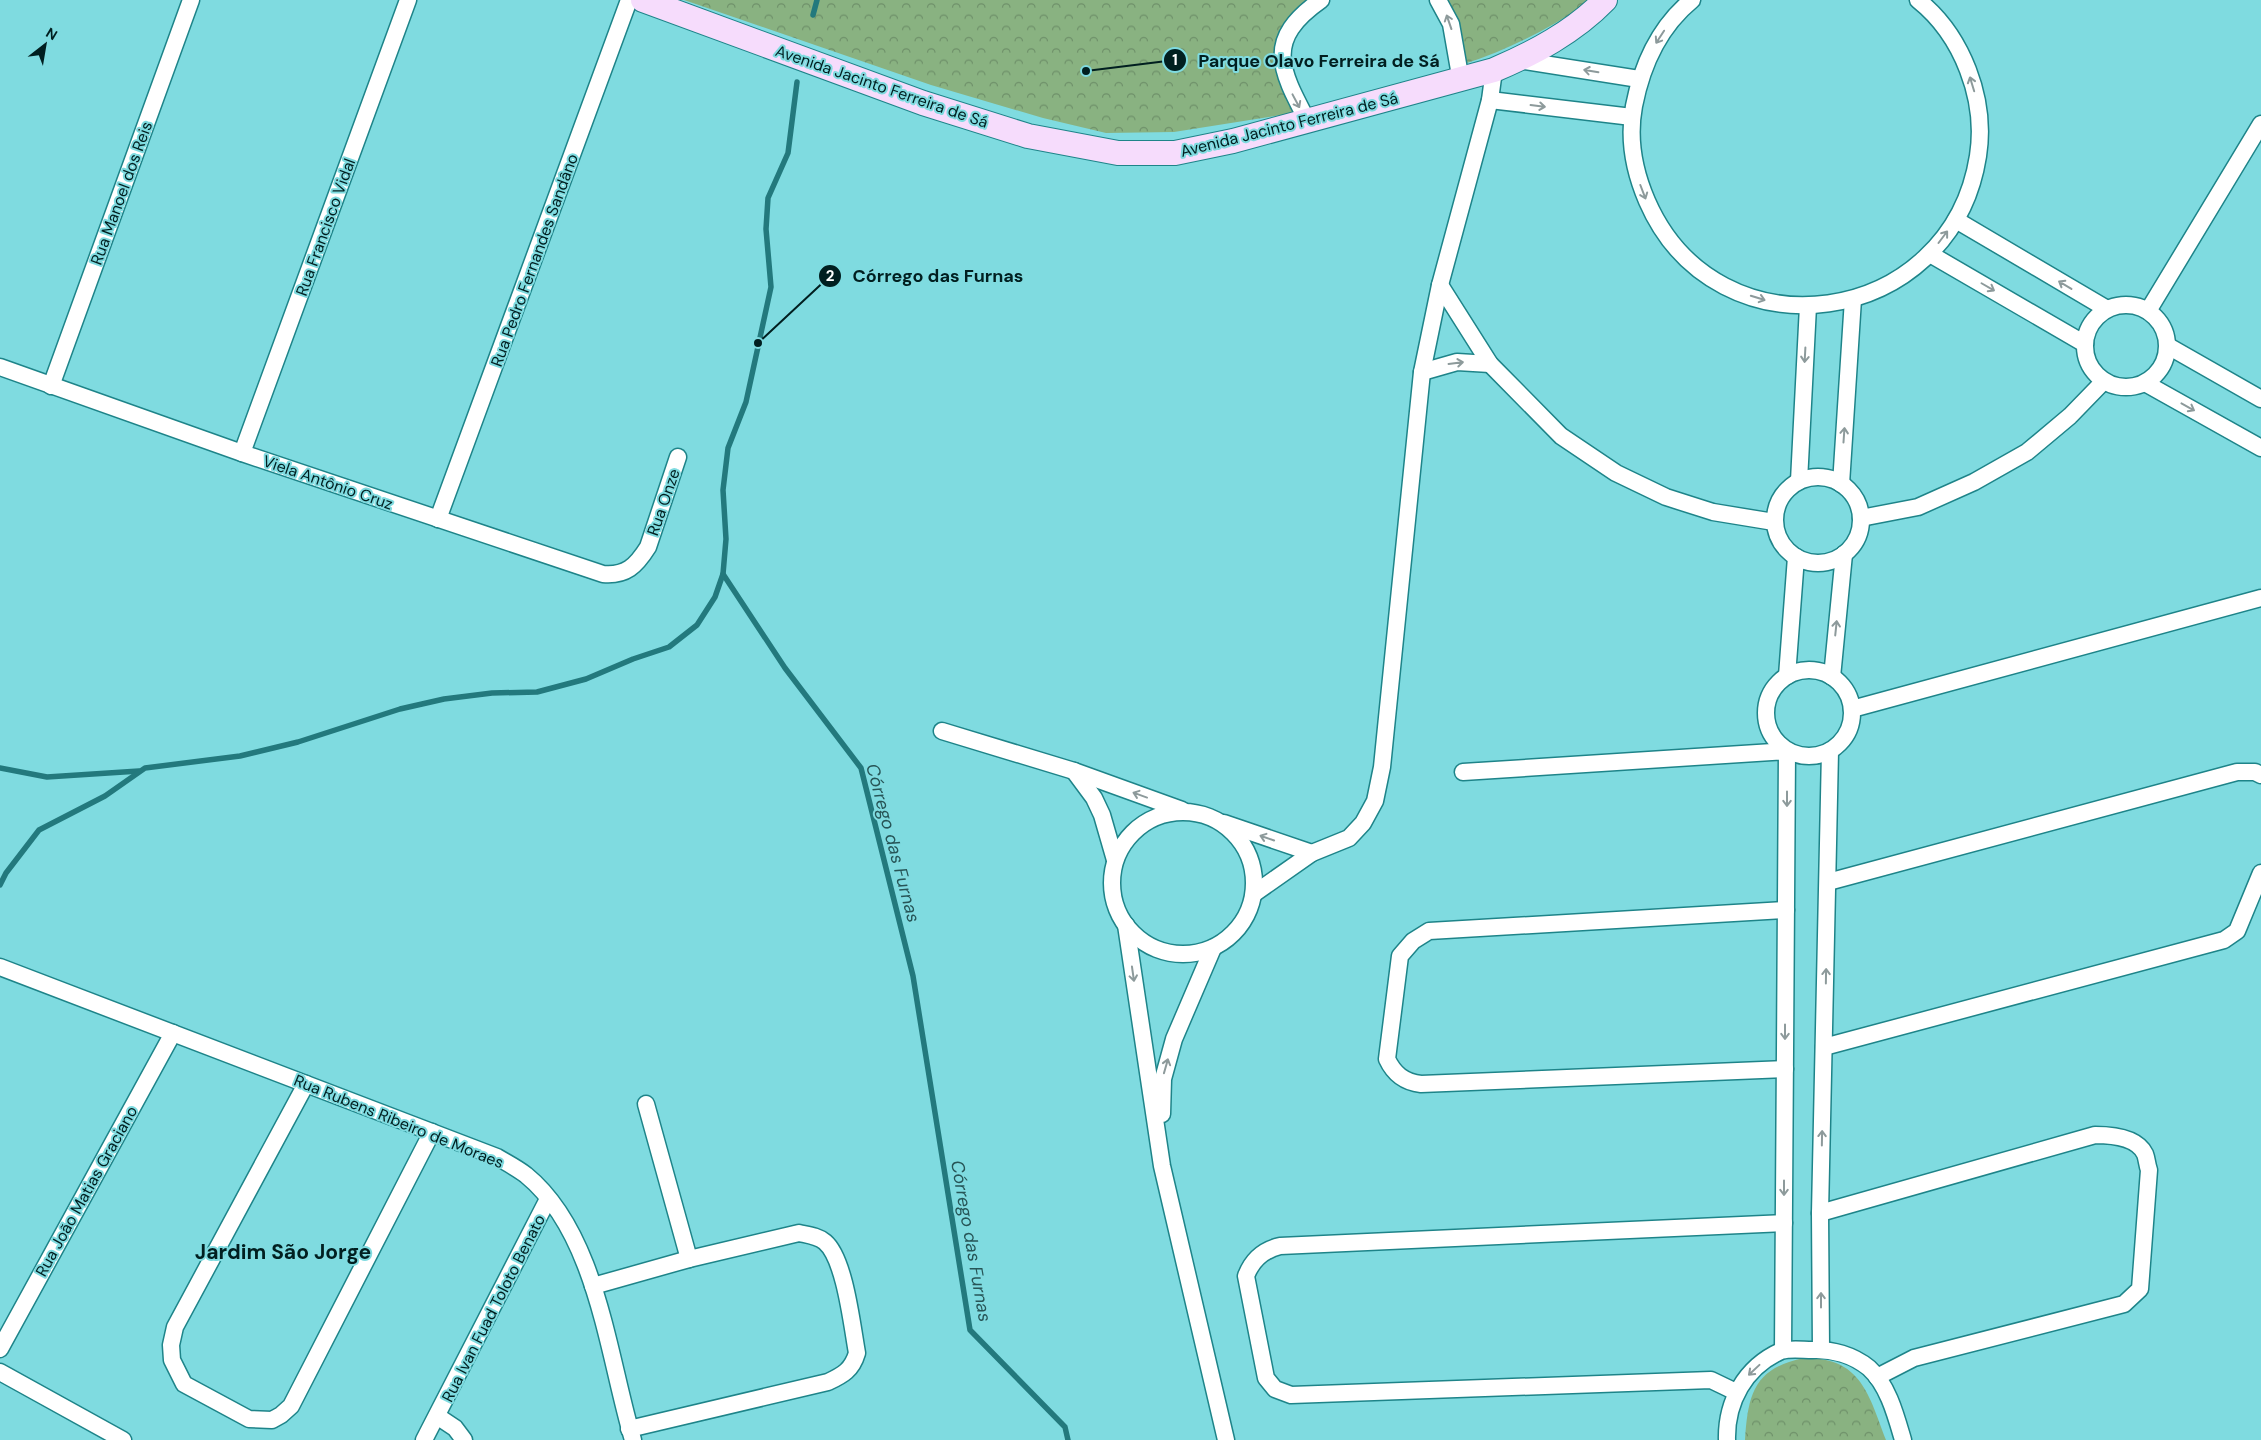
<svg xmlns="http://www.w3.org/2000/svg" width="2261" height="1440" font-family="'DM Sans',sans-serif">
<defs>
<pattern id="forest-crowns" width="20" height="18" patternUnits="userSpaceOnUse" patternTransform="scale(1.25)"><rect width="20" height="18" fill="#89b281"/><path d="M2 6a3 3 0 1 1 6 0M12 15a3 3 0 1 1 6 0" fill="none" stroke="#6e9069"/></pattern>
</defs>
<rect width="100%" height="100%" fill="#7fdbe0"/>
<!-- forest -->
<g fill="url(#forest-crowns)">
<path d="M 684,0 L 1318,0 L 1282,40 L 1300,112 L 1174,132 L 1106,133 L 1043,118 L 931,85 Z"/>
<path d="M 1441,0 L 1589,0 L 1585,5 C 1546,30 1508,50 1464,64 Z"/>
<path d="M 1804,1358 C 1861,1357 1869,1395 1886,1440 L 1745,1440 C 1748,1394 1754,1368 1804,1358 Z"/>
</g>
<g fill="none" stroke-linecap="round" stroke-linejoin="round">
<!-- stream -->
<g stroke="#23797d" stroke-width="5.5">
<path d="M 813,15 L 817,0"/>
<path d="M 723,574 L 785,668 L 861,768 L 913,976 L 970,1330 L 1065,1427 L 1068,1440"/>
<path d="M 0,768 L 47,777 L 139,771"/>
<path d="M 0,885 L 6,873 L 39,830 L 105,796 L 145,768 L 240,756 L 298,742 L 400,709 L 444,699 L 492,693 L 537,692 L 586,679 L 633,659 L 669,647 L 697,625 L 715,597 L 723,574 L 726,539 L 723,490 L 728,448 L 746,402 L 771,287 L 766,229 L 768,198 L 788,153 L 797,82"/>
</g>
<defs>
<g id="street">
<path d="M 1438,0 L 1451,24 L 1461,81"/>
<path d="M 1692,0 C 1659,27 1642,65 1634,106 C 1628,138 1634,171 1647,201 C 1717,362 1951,328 1978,156 C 1987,99 1962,35 1918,0"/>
<path d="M 1519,60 L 1639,79"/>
<path d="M 1490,100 L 1632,117"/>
<path d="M 1308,122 C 1280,69 1264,40 1321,0"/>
<path d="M 1956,220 L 2107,309"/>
<path d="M 1930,254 L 2085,344"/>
<path d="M 1440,285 L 1490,364 L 1561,436 L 1616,473 L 1666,497 L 1713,512 L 1774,522"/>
<circle cx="2126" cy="346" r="41"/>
<path d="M 2148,311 L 2261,124"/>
<path d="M 2168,346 L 2261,399"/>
<path d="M 0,367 L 242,453 L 603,574 C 626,576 636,566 648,547 L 678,457"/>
<path d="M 1422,372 L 1457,362 L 1490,364"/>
<path d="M 2145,383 L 2261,448"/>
<path d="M 51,386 L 191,0"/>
<path d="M 242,453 L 408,0"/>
<circle cx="1818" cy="520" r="43"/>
<path d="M 1799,481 L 1808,306"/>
<path d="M 1841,484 L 1853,299"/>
<path d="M 1861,518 L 1918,507 L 1974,482 L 2027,452 L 2070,416 L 2104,381"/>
<path d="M 438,519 L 629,0"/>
<circle cx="1809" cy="713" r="43"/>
<path d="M 1787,676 L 1796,557"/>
<path d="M 1832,677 L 1844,554"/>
<path d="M 1852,709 L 2261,598"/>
<path d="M 942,731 L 1074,771 L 1182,810"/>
<path d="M 1074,771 L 1094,798 L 1102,815 L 1115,860"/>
<path d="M 1463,772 L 1787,751 L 1783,1350"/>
<circle cx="1183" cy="883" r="71"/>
<path d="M 1224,823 L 1312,853"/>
<path d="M 1828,882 L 2237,772 L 2255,772 L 2261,775"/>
<path d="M 1255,893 L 1312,853 L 1349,838 L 1363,823 L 1375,801 L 1382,767 L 1422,372 L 1440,285 L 1490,100 L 1494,70"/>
<path d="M 1126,925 L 1162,1166 L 1226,1440"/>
<path d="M 0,967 L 497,1157 C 507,1163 517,1168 526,1175 C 597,1233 608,1356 633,1440"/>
<path d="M 1824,1047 L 2224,940 L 2237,931 L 2261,873"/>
<path d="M 1785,1069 L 1421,1084 C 1404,1082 1394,1074 1387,1059 L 1400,956 L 1413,941 L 1429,931 L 1786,910"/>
<path d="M 306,1084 L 175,1327 L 171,1345 L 172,1360 L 184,1384 L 249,1419 L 272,1420 L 281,1415 L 291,1406 L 432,1132"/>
<path d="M 646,1104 L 689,1259"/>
<path d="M 1162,1114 L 1163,1079 L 1174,1039 L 1213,948"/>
<path d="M 1820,1213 L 2095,1135 C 2111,1135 2137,1137 2145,1154 C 2147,1159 2147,1165 2149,1170 L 2140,1289 L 2124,1304 L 1914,1358 L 1877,1377"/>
<path d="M 593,1286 L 689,1259 L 799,1233 C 808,1235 818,1236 825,1242 C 845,1259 852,1326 857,1353 C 852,1370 843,1375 828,1382 L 629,1429"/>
<path d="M 0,1349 L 173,1033"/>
<path d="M 1821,1349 L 1820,1213 L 1830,751"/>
<path d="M 0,1372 L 123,1440"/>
<path d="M 1736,1392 L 1711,1380 L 1291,1395 L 1275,1389 L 1266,1378 L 1246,1276 C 1252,1260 1263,1250 1280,1246 L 1784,1223"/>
<path d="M 437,1416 L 455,1428 L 464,1440"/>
<path d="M 424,1440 L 548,1199"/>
<path d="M 1727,1440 C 1726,1402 1745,1367 1781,1351 C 1790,1348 1803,1350 1812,1350 C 1832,1349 1853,1355 1869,1368 C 1888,1385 1896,1416 1903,1440"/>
</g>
<path id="secondary" d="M 643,0 L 923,103 L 1028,136 L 1118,153 L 1175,153 L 1233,141 L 1494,70 C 1534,53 1574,32 1605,0"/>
</defs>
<!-- street casing -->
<use href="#street" stroke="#1e8489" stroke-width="19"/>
<!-- secondary casing -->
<use href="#secondary" stroke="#1e8489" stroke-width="26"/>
<!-- street -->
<use href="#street" stroke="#fff" stroke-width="16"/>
<!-- secondary -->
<use href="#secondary" stroke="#f6dcfc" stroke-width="24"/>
</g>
<!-- one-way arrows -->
<defs><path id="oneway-shaft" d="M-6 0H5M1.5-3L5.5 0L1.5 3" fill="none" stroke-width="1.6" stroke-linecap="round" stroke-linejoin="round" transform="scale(1.25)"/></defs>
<g stroke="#8d9a9b">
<use href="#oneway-shaft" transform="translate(1449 22) rotate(-109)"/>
<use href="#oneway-shaft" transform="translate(1660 37) rotate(123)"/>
<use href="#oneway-shaft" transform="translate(1591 71) rotate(-171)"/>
<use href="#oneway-shaft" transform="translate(1972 84) rotate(-107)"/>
<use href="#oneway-shaft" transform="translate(1296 101) rotate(62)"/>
<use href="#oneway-shaft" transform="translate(1538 106) rotate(7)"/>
<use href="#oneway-shaft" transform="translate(1643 192) rotate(69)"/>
<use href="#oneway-shaft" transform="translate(1943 237) rotate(-53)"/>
<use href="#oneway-shaft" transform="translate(2065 285) rotate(-149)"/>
<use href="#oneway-shaft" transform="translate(1988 287) rotate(30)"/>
<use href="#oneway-shaft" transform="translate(1758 298) rotate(17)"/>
<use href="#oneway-shaft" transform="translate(1805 355) rotate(93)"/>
<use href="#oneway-shaft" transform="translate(1456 363) rotate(-7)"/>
<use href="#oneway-shaft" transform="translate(2188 407) rotate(29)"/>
<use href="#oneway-shaft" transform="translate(1844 435) rotate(-86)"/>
<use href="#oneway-shaft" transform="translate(1836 628) rotate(-84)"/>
<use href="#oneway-shaft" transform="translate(1140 795) rotate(-160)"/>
<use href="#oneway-shaft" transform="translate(1787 799) rotate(90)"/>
<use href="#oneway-shaft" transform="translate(1267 838) rotate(-161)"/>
<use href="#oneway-shaft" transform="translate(1133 974) rotate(82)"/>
<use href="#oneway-shaft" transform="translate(1826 976) rotate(-89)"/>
<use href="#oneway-shaft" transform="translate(1785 1032) rotate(90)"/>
<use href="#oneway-shaft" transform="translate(1166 1066) rotate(-74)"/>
<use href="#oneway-shaft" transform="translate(1822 1138) rotate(-89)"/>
<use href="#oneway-shaft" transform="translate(1784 1188) rotate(90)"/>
<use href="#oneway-shaft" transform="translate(1821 1300) rotate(-90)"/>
<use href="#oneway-shaft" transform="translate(1754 1370) rotate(137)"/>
</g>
<g text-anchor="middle" stroke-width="4" stroke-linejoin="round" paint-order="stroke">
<!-- street labels -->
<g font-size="16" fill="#011f20" stroke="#7fdbe0">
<text transform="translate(882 86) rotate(19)" y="6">Avenida Jacinto Ferreira de Sá</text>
<text transform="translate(1289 124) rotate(-14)" y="6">Avenida Jacinto Ferreira de Sá</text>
<text transform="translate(121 193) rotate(-70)" y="6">Rua Manoel dos Reis</text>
<text transform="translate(325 227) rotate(-70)" y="6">Rua Francisco Vidal</text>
<text transform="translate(534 260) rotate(-70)" y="6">Rua Pedro Fernandes Sandâno</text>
<text transform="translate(328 482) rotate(19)" y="6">Viela Antônio Cruz</text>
<text transform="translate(663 502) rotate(-71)" y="6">Rua Onze</text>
<text transform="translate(399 1121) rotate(22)" y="6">Rua Rubens Ribeiro de Moraes</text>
<text transform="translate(86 1191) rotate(-61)" y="6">Rua João Matias Graciano</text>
<text transform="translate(493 1308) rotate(-63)" y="6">Rua Ivan Fuad Toloto Benato</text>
</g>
<!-- water labels -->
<g font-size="18" font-style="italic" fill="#275557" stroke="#7fdbe0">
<text transform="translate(893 843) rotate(75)" y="6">Córrego das Furnas</text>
<text transform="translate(971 1241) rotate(80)" y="6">Córrego das Furnas</text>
</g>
<!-- district labels -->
<g font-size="21" font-weight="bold" fill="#011f20" stroke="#7fdbe0">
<text x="283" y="1259">Jardim São Jorge</text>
</g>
</g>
<!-- callouts -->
<path fill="none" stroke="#011f20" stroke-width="2" d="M1086 71L1175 60M758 343L830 276"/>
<g fill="#011f20" stroke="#7fdbe0" stroke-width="2">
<circle cx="1086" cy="71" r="5"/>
<circle cx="758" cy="343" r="5"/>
<circle cx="1175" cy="60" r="12"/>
<circle cx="830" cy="276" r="12"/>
</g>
<g font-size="15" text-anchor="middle" font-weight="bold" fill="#fff">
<text x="1175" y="65">1</text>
<text x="830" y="281">2</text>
</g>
<g font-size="18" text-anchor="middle" font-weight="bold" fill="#011f20" stroke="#7fdbe0" stroke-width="4" stroke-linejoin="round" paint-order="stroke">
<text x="1319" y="67">Parque Olavo Ferreira de Sá</text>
<text x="938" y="282">Córrego das Furnas</text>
</g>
<!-- north arrow -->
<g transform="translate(45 45) rotate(31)" stroke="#7fdbe0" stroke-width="4" paint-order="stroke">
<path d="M0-4L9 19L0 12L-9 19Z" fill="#011f20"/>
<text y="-8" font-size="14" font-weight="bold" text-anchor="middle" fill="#011f20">N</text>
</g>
</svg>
